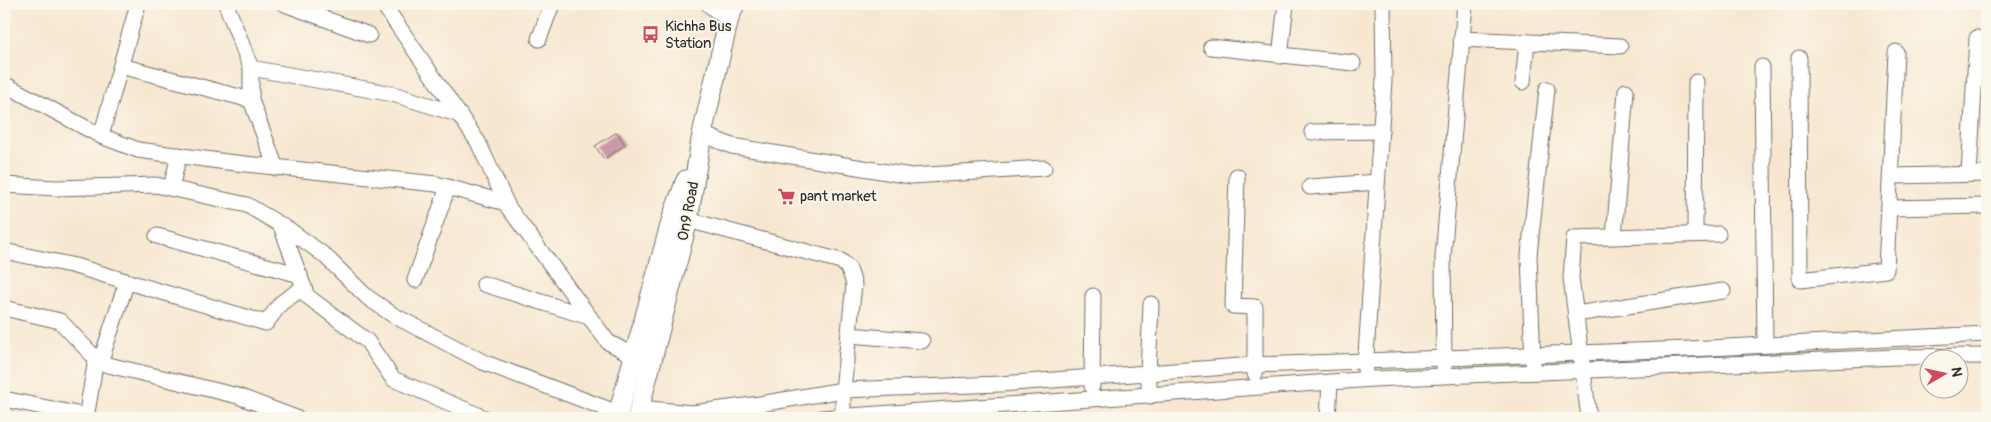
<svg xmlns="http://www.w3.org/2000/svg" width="1991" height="422" font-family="Pangolin,sans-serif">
<rect width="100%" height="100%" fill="#fbf7ec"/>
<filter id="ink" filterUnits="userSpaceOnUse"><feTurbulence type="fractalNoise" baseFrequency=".02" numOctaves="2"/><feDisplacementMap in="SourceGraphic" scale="10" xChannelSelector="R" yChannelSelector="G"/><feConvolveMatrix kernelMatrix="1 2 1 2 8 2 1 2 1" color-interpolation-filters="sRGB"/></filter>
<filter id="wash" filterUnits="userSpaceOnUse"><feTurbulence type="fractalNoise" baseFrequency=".0096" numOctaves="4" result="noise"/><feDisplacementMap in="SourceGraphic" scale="20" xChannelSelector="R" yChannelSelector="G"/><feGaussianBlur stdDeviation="1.12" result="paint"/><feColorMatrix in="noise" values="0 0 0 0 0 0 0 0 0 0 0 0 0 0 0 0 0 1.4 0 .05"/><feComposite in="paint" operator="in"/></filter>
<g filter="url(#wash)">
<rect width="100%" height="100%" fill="#f7e7d0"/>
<g id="blocks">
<!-- building -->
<path fill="#cb98aa" d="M 617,132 L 625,145 L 604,159 L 595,146 Z"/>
</g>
</g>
<g filter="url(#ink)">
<use href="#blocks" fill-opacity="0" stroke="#726d65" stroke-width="1"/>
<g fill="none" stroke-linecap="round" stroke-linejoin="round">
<defs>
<g id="minor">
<path d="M 226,4 L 251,68 L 251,100 L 276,168"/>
<path d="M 285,4 L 369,35"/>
<path d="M 383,4 L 478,142 L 508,207 L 608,342 L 634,356"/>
<path d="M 539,39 L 552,4"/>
<path d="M 1461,39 L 1620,46"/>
<path d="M 1211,47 L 1353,63"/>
<path d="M 1280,56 L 1286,4"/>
<path d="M 1799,58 L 1800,280 L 1886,270 L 1896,52"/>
<path d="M 121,66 L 251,100"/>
<path d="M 1762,67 L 1765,345"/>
<path d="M 251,68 L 393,94 L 460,115"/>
<path d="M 1523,82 L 1527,42"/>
<path d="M 4,84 L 101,136 L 138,150 L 227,162 L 436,184 L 506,203"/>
<path d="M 1312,132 L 1381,131"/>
<path d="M 702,134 L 732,146 L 911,176 L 1044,168"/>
<path d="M 101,136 L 138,4"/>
<path d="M 1969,174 L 1977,38"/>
<path d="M 1237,176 L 1233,306 L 1255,307 L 1255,374"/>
<path d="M 1891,176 L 1987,174"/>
<path d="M 4,185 L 56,188 L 156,185 L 247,205 L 291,231 L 324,255 L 367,297 L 393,315 L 483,362 L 618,413"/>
<path d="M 1310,187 L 1377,182"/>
<path d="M 171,188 L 179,155"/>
<path d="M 1889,208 L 1987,206"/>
<path d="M 688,220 L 841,261 L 849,269 L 854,284 L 843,390 L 843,415"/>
<path d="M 281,226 L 307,296 L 367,341 L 393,379 L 485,418"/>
<path d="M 1695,234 L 1696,82"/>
<path d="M 157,236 L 300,275"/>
<path d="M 1614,237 L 1626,91"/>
<path d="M 4,251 L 75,266 L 266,323 L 281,303 L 304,287"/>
<path d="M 415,280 L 448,187"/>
<path d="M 484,284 L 589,317"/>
<path d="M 4,308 L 60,321 L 100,363 L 238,396 L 296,418"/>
<path d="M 1576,314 L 1723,291"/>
<path d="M 849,335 L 922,341"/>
<path d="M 100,363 L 127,281"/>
<path d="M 1533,363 L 1529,255 L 1547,89"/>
<path d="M 1444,367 L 1443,257 L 1465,4"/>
<path d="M 1365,370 L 1384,81 L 1383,4"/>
<path d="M 1092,386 L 1093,296"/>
<path d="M 1150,396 L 1148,373 L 1151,304"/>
<path d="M 4,399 L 86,416"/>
<path d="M 640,408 L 692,413 L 760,404 L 843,390 L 1000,384 L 1254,365 L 1689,349 L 1987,334"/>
<path d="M 86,418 L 96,359"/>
<path d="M 821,418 L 1373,379 L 1896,357 L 1987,356"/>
<path d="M 1328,418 L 1330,382"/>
<path d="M 1589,418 L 1571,278 L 1574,238 L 1718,234"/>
</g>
<g id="major">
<path d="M 711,4 L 729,18"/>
<path d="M 617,418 L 672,218 L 686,180"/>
<path d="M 637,418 L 688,220 L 702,134 L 729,18 L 735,4"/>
</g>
</defs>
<!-- minor casing -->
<use href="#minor" stroke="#726d65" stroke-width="17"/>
<!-- major casing -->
<use href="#major" stroke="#726d65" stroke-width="21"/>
<!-- minor -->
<use href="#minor" stroke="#fff" stroke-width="15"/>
<!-- major -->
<use href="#major" stroke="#fff" stroke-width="19"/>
</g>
</g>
<!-- icons -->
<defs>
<symbol id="bus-bare" viewBox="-9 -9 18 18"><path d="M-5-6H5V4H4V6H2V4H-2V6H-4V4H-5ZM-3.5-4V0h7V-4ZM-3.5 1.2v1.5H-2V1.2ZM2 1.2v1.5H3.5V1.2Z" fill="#d1495b" stroke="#fbf7ec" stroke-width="2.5" paint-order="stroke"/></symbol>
<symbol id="supermarket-bare" viewBox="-9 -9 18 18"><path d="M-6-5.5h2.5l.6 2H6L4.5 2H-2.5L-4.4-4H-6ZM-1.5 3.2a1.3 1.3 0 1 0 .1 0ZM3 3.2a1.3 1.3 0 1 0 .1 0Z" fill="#d1495b" stroke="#fbf7ec" stroke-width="2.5" paint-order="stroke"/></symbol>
</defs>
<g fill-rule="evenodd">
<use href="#bus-bare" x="638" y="22" width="25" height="25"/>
<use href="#supermarket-bare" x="774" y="184" width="25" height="25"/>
</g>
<g text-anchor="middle" stroke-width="4" stroke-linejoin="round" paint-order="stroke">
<!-- poi labels -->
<g font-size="15" fill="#2b2b2b" stroke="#fbf7ec" text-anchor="start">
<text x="665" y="31">Kichha Bus<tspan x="665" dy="17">Station</tspan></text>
<text x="800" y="201">pant market</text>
</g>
<!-- street labels -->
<g font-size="15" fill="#2b2b2b" stroke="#fbf7ec">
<text transform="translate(688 211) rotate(-79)" y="5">On9 Road</text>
</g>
</g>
<!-- margin -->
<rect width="1991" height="422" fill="none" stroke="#fbf7ec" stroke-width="20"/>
<!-- north arrow -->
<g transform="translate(1944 374) rotate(81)"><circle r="24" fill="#fbf7ec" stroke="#a8a59f"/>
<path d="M0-4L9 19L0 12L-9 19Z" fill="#d1495b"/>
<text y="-8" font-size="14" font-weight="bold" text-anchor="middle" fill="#2b2b2b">N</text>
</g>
</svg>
